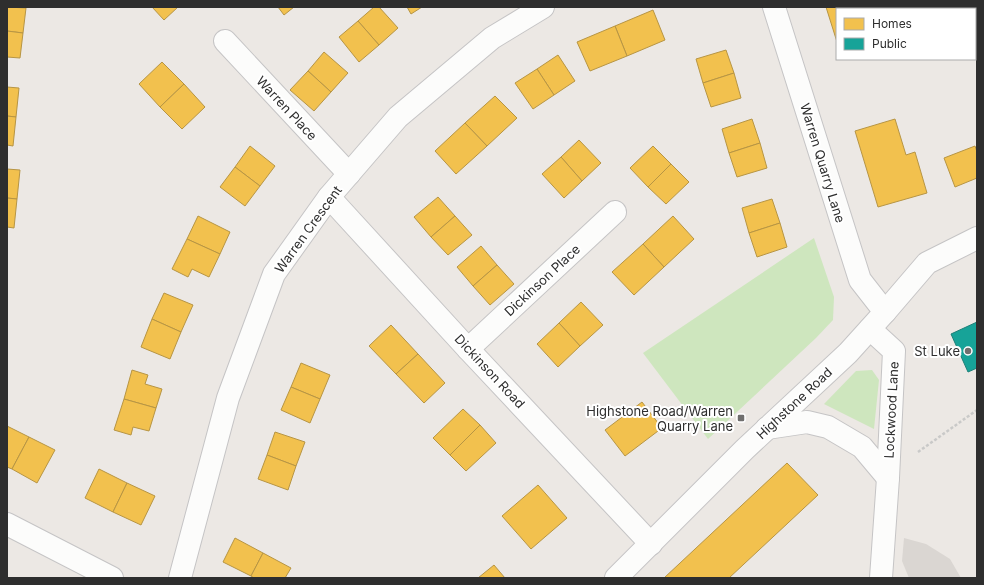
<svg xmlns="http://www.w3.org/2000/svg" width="984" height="585" font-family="Inter,sans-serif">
<rect width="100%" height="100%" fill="#ece8e4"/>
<!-- green -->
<g fill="#cee6be">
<path d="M 814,238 L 834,297 L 833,320 L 816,338 L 708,439 L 643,353 Z"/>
<path d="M 872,370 L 879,380 L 874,429 L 824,404 L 856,371 Z"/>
</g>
<!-- plaza -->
<path fill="#dad6d2" d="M 904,538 L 926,544 L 950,559 L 961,578 L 909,578 L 902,561 Z"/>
<!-- homes -->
<g fill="#f2c14e" stroke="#b79544">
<path d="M 7,7 L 26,8 L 23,33 L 7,31 Z"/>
<path d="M 152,7 L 178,7 L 164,20 Z"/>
<path d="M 278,7 L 294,7 L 284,15 Z"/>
<path d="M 374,7 L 379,7 L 398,28 L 379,45 L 358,21 Z"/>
<path d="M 407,7 L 422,7 L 411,14 Z"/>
<path d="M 826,7 L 864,7 L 864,9 L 837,9 L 837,42 Z"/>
<path d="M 653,10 L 665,40 L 627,56 L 615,26 Z"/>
<path d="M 358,21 L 379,45 L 359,62 L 339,37 Z"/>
<path d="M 615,26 L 627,56 L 590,71 L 577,42 Z"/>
<path d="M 7,31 L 23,33 L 20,58 L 7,57 Z"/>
<path d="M 726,50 L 734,73 L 703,83 L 696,59 Z"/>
<path d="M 324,52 L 348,73 L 331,92 L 308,71 Z"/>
<path d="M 558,55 L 575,81 L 554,95 L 537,69 Z"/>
<path d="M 162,62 L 184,84 L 160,107 L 139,84 Z"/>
<path d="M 537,69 L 554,95 L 533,109 L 515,83 Z"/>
<path d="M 308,71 L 331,92 L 314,111 L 290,90 Z"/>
<path d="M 734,73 L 741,98 L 711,107 L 703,83 Z"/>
<path d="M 184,84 L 205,107 L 182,129 L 160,107 Z"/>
<path d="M 7,87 L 19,88 L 16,117 L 7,116 Z"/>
<path d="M 495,96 L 517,118 L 487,146 L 465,123 Z"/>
<path d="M 7,116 L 16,117 L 13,146 L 7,145 Z"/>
<path d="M 752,119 L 760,143 L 729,153 L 722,129 Z"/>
<path d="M 895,119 L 906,155 L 915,152 L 927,193 L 878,207 L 855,131 Z"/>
<path d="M 465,123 L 487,146 L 456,174 L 435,151 Z"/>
<path d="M 579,140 L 601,163 L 582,181 L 561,157 Z"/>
<path d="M 760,143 L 767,168 L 737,177 L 729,153 Z"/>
<path d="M 250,146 L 275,166 L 260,186 L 235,167 Z"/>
<path d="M 653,146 L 671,164 L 648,187 L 630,168 Z"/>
<path d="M 975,146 L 977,152 L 977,178 L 955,187 L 944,158 Z"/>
<path d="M 561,157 L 582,181 L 564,198 L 542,174 Z"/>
<path d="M 671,164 L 689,182 L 666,204 L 648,187 Z"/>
<path d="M 235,167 L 260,186 L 245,206 L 220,187 Z"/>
<path d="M 7,169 L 20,170 L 17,199 L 7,198 Z"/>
<path d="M 438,197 L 455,216 L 431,237 L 414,217 Z"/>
<path d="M 7,198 L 17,199 L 14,228 L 7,227 Z"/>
<path d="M 772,199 L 780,223 L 749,233 L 742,208 Z"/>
<path d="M 198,216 L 230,232 L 220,254 L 187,239 Z"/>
<path d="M 455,216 L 472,235 L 448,255 L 431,237 Z"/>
<path d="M 673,216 L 694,239 L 664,267 L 643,244 Z"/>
<path d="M 780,223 L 787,247 L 757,257 L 749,233 Z"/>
<path d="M 187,239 L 220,254 L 209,277 L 192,269 L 188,277 L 172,269 Z"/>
<path d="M 643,244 L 664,267 L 634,295 L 612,272 Z"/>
<path d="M 481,246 L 497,265 L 473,286 L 457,267 Z"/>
<path d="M 497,265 L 514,284 L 490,305 L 473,286 Z"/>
<path d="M 164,293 L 193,305 L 181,332 L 152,319 Z"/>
<path d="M 581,302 L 603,325 L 580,346 L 559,323 Z"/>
<path d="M 152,319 L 181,332 L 170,359 L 141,347 Z"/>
<path d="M 559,323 L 580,346 L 558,367 L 537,344 Z"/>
<path d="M 391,325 L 418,354 L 396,374 L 369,346 Z"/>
<path d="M 418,354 L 445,383 L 424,403 L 396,374 Z"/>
<path d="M 301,363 L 330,375 L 320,399 L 291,387 Z"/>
<path d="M 132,370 L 148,375 L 145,384 L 162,389 L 156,408 L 124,399 Z"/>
<path d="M 291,387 L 320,399 L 310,423 L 281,410 Z"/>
<path d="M 124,399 L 156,408 L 149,431 L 133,427 L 131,435 L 114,430 Z"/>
<path d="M 642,402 L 662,428 L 625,456 L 605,430 Z"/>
<path d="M 463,409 L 480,425 L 450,455 L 433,438 Z"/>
<path d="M 480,425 L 496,443 L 466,471 L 450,455 Z"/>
<path d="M 7,426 L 29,437 L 12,469 L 7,467 Z"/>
<path d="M 275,432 L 305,442 L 296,466 L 267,455 Z"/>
<path d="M 29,437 L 55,450 L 37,483 L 12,469 Z"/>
<path d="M 267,455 L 296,466 L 288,490 L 258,479 Z"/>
<path d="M 787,463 L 818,495 L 729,578 L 664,578 Z"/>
<path d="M 99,469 L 127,483 L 113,512 L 85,498 Z"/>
<path d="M 127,483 L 155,496 L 141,525 L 113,512 Z"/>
<path d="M 538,485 L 567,518 L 531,549 L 502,516 Z"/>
<path d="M 235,538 L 263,553 L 251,576 L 223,562 Z"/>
<path d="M 263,553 L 291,568 L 285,578 L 254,578 L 251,576 Z"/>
<path d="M 494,565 L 505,578 L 478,578 Z"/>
</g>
<!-- public -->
<path fill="#17a398" stroke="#1e8078" d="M 977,322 L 977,368 L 968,372 L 951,334 Z"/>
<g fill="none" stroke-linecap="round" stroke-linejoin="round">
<defs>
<g id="minor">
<path d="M 774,7 L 860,280 L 885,312"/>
<path d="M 225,41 L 349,174"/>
<path d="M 329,197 L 468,349 L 651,544"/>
<path d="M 870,329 L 894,351 L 888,478 L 881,578"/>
<path d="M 468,349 L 615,212"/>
<path d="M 767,428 L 807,422 L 828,427 L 862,447 L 888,478"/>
<path d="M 7,524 L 112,578"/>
<path d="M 180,578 L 228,398 L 274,274 L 329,197 L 398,117 L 492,38 L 543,7"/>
<path d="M 616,578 L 745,449 L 848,353 L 885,312 L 927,263 L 977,238"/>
</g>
</defs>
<!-- minor casing -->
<use href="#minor" stroke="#c5c4c5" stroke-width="24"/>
<!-- path -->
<path stroke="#c9c9c8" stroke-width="2.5" stroke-dasharray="3 2" stroke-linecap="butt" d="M 918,452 L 977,410"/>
<!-- minor -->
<use href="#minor" stroke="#fcfcfb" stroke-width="22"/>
</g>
<!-- markers -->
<g fill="#706f6e" stroke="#fff" stroke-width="1.5">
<circle cx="968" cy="351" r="4"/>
<rect x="737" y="414" width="8" height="8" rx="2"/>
</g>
<g text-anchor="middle" stroke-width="4" stroke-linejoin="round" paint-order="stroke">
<!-- street labels -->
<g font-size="13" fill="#2e2e2e" stroke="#fff">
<text transform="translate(287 108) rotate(47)" y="5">Warren Place</text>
<text transform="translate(823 163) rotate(73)" y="5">Warren Quarry Lane</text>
<text transform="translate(308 229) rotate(-54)" y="5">Warren Crescent</text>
<text transform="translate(542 280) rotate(-43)" y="5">Dickinson Place</text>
<text transform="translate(490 371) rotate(47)" y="5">Dickinson Road</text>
<text transform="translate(794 403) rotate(-43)" y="5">Highstone Road</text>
<text transform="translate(891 410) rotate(-87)" y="5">Lockwood Lane</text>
</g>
<!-- poi labels -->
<g font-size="13" fill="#2e2e2e" stroke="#fff" text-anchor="end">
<text x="960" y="356">St Luke</text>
<text x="733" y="416">Highstone Road/Warren<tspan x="733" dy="15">Quarry Lane</tspan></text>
</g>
</g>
<!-- border -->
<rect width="984" height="585" fill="none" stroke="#2e2e2e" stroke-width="16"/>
<!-- legend -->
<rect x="836" y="8" width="140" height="52" fill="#ffffff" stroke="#ababab"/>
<rect x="844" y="18" width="20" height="12" fill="#f2c14e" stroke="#ababab"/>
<text x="872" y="28" font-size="12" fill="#2e2e2e">Homes</text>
<rect x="844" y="38" width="20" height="12" fill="#17a398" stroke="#ababab"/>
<text x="872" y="48" font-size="12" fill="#2e2e2e">Public</text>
</svg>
